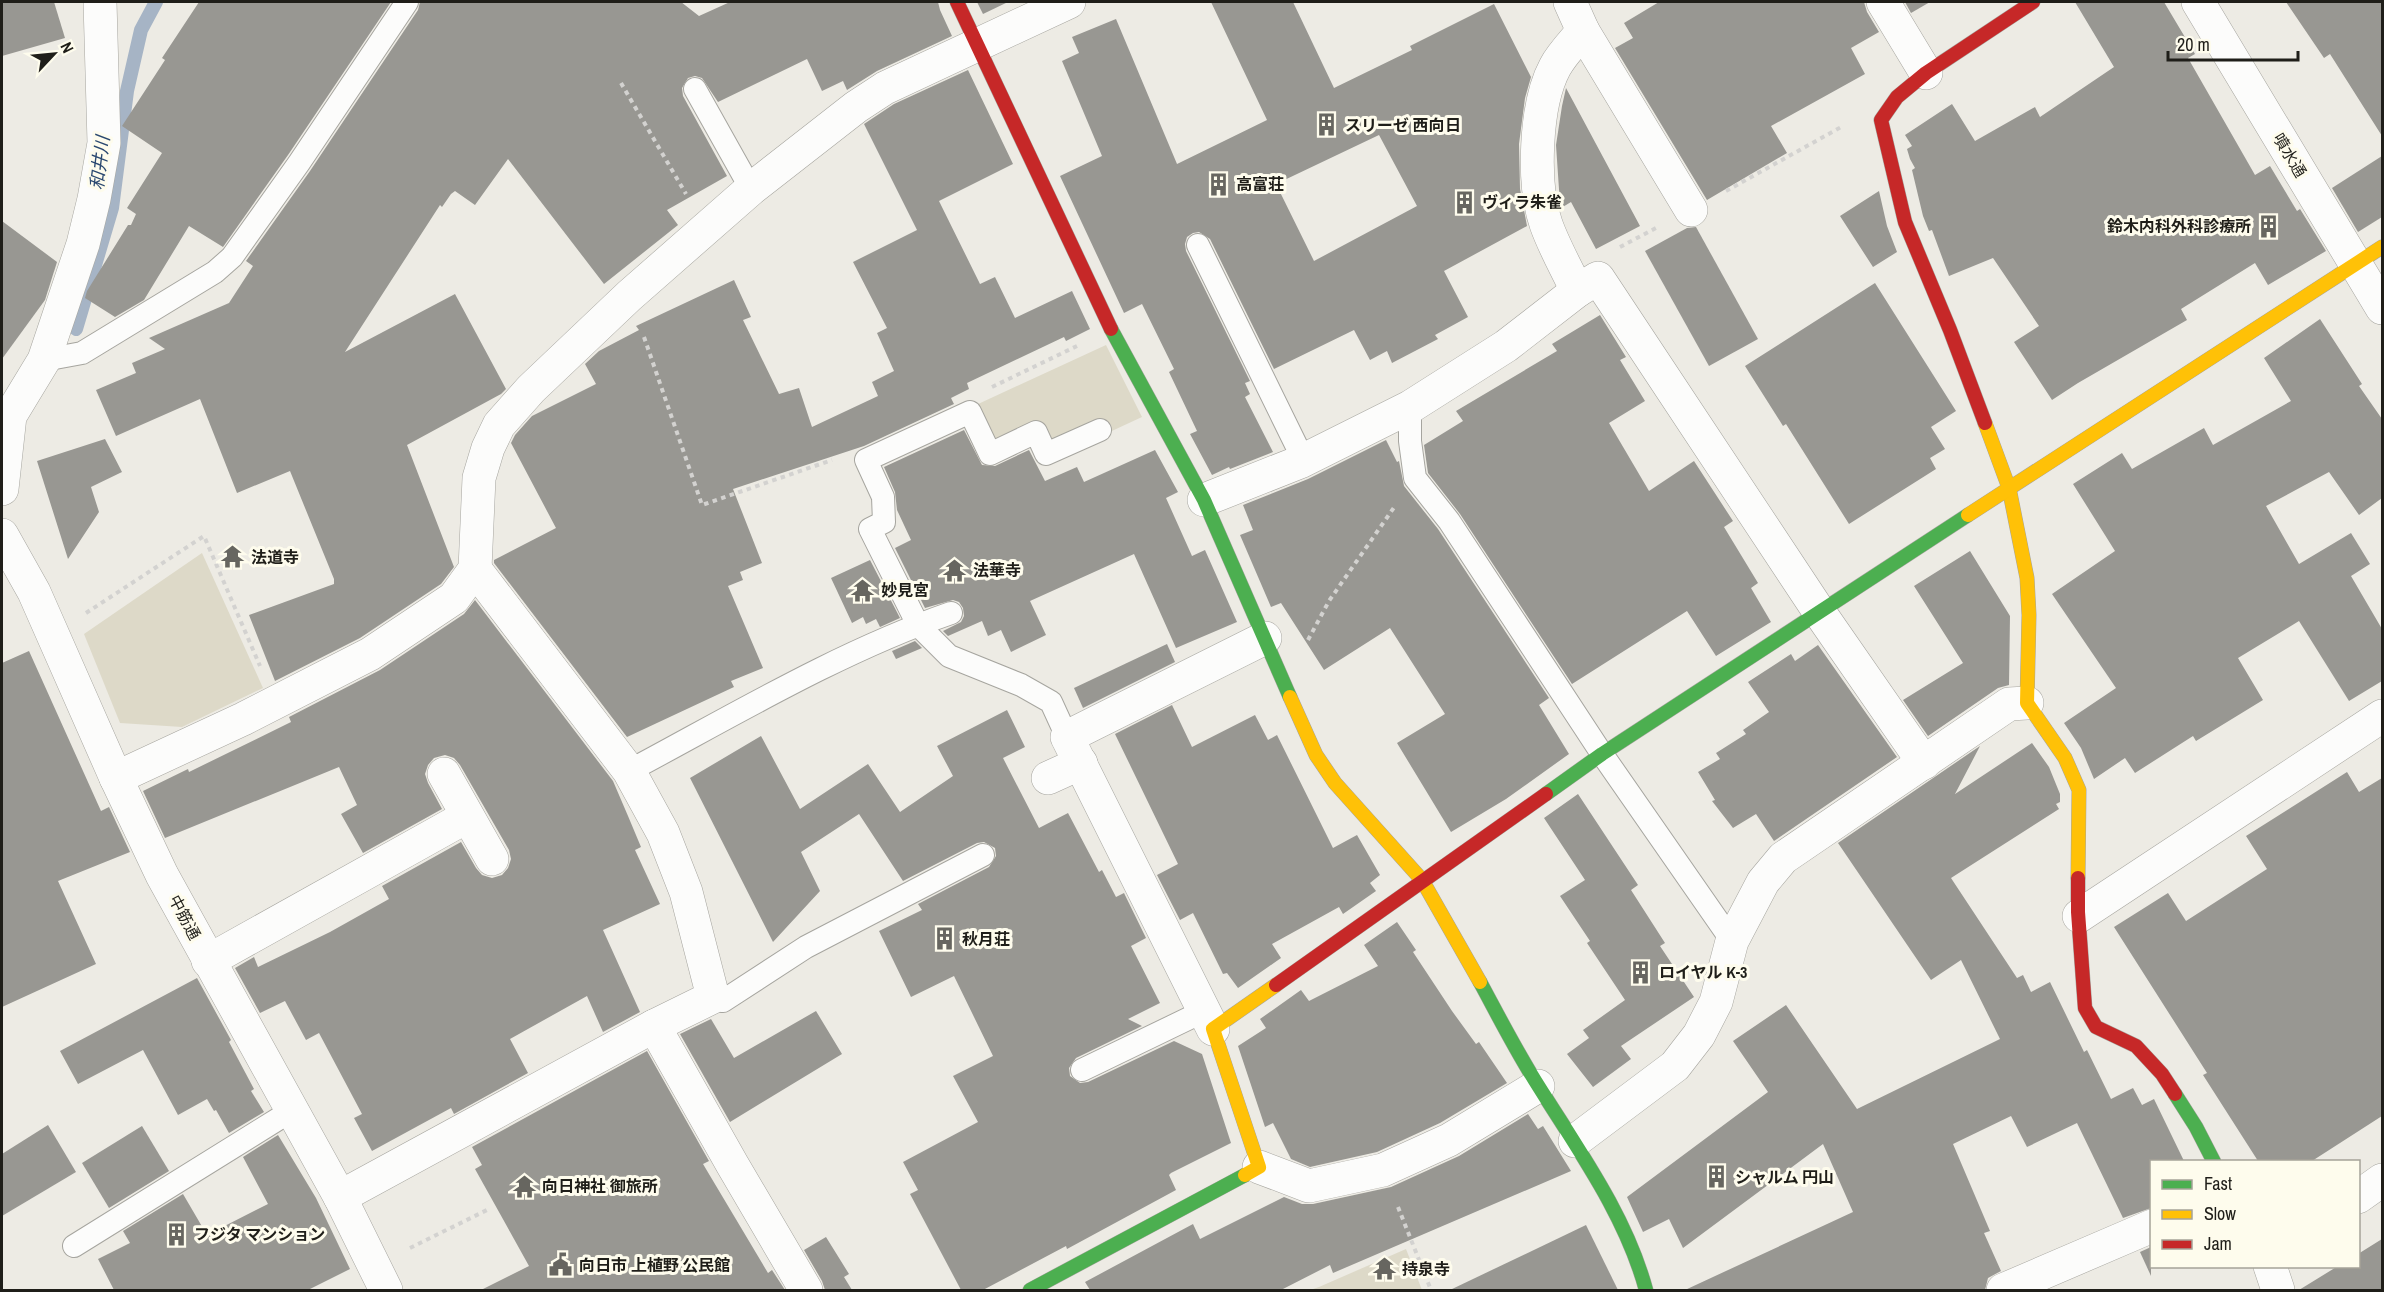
<svg xmlns="http://www.w3.org/2000/svg" width="2384" height="1292" font-family="'Archivo Narrow','Noto Sans JP',sans-serif">
<rect width="100%" height="100%" fill="#edebe4"/>
<!-- green -->
<g fill="#ddd9c8">
<path d="M 1106,345 L 1142,417 L 1045,462 L 1029,428 L 981,450 L 963,411 Z"/>
<path d="M 202,553 L 263,688 L 182,727 L 120,723 L 84,634 Z"/>
<path d="M 1406,1249 L 1422,1290 L 1310,1290 L 1319,1287 Z"/>
</g>
<g fill="none" stroke-linecap="round" stroke-linejoin="round">
<!-- stream -->
<path stroke="#a6b4c5" stroke-width="14" d="M 76,329 L 112,208 L 127,91 L 141,30 L 156,2"/>
</g>
<!-- building -->
<g fill="#989792" fill-rule="evenodd">
<path d="M 2,2 L 54,2 L 65,38 L 2,56 Z"/>
<path d="M 199,2 L 391,2 L 288,155 L 223,247 L 189,226 L 144,300 L 115,317 L 85,298 L 87,291 L 128,225 L 131,225 L 136,214 L 127,208 L 162,153 L 122,126 L 165,60 L 162,58 Z"/>
<path d="M 420,2 L 681,2 L 699,16 L 730,2 L 938,2 L 940,10 L 952,36 L 877,71 L 847,90 L 843,81 L 822,91 L 807,59 L 718,102 L 702,78 L 695,76 L 688,78 L 682,88 L 683,96 L 727,176 L 667,210 L 678,225 L 604,284 L 508,159 L 475,205 L 455,191 L 451,194 L 442,207 L 440,205 L 345,352 L 455,294 L 506,389 L 501,394 L 407,445 L 454,567 L 441,584 L 360,638 L 275,681 L 249,615 L 334,584 L 334,579 L 290,471 L 237,493 L 200,399 L 116,436 L 96,390 L 136,373 L 132,363 L 165,349 L 149,338 L 229,303 L 253,266 L 246,261 L 310,171 L 418,10 Z"/>
<path d="M 977,2 L 1008,2 L 983,14 Z"/>
<path d="M 1211,2 L 1293,2 L 1334,88 L 1412,50 L 1410,46 L 1494,4 L 1531,77 L 1525,98 L 1519,144 L 1520,189 L 1527,226 L 1444,271 L 1468,317 L 1435,335 L 1438,339 L 1392,363 L 1387,351 L 1370,360 L 1354,330 L 1274,369 L 1210,239 L 1199,232 L 1193,233 L 1187,237 L 1185,244 L 1186,251 L 1250,381 L 1245,383 L 1250,394 L 1245,397 L 1273,452 L 1230,469 L 1229,467 L 1212,475 L 1190,434 L 1197,431 L 1169,372 L 1174,369 L 1142,304 L 1124,313 L 1060,176 L 1102,156 L 1062,61 L 1079,53 L 1072,37 L 1116,19 L 1177,164 L 1267,120 ZM 1379,135 L 1417,206 L 1314,261 L 1276,184 Z"/>
<path d="M 1659,2 L 1864,2 L 1867,12 L 1879,32 L 1851,48 L 1865,74 L 1771,126 L 1787,153 L 1707,200 L 1615,48 L 1633,38 L 1624,23 Z"/>
<path d="M 1905,2 L 1930,2 L 1911,13 Z"/>
<path d="M 2075,2 L 2164,2 L 2195,54 L 2188,58 L 2255,175 L 2270,166 L 2297,211 L 2300,209 L 2326,251 L 2268,285 L 2255,263 L 2181,309 L 2187,320 L 2078,383 L 2052,400 L 2014,342 L 2039,326 L 1993,258 L 1949,276 L 1932,230 L 1929,231 L 1923,216 L 1912,170 L 1915,168 L 1910,159 L 1907,149 L 1912,146 L 1905,135 L 1952,104 L 1975,141 L 2035,107 L 2040,117 L 2114,67 Z"/>
<path d="M 2286,2 L 2382,2 L 2382,136 L 2330,54 L 2324,58 Z"/>
<path d="M 968,70 L 1013,164 L 939,201 L 980,284 L 995,277 L 1015,318 L 1072,291 L 1090,329 L 1066,341 L 1064,337 L 967,383 L 969,389 L 951,398 L 954,404 L 864,446 L 733,489 L 762,563 L 740,572 L 743,580 L 728,586 L 763,668 L 731,681 L 734,687 L 627,737 L 494,563 L 494,560 L 556,528 L 511,443 L 515,435 L 532,416 L 596,384 L 585,364 L 599,351 L 639,330 L 636,326 L 734,280 L 751,317 L 743,320 L 779,394 L 799,388 L 812,427 L 878,396 L 872,382 L 894,371 L 877,333 L 887,328 L 853,262 L 917,230 L 864,124 L 894,104 Z"/>
<path d="M 1566,88 L 1640,226 L 1596,249 L 1571,202 L 1561,208 L 1560,204 L 1556,145 L 1562,106 Z"/>
<path d="M 2382,156 L 2382,217 L 2358,232 L 2332,188 Z"/>
<path d="M 1879,191 L 1887,226 L 1897,252 L 1873,267 L 1840,216 Z"/>
<path d="M 2,221 L 57,262 L 45,300 L 2,359 Z"/>
<path d="M 1696,227 L 1758,339 L 1709,366 L 1645,251 L 1687,228 Z"/>
<path d="M 1875,283 L 1956,411 L 1931,427 L 1945,449 L 1930,458 L 1936,469 L 1849,524 L 1786,424 L 1783,426 L 1745,366 Z"/>
<path d="M 1600,315 L 1626,357 L 1620,360 L 1645,401 L 1609,423 L 1649,491 L 1694,461 L 1733,521 L 1724,527 L 1758,583 L 1751,588 L 1771,622 L 1716,656 L 1687,611 L 1572,684 L 1460,514 L 1428,473 L 1424,445 L 1463,421 L 1456,411 L 1557,351 L 1552,344 Z"/>
<path d="M 2320,319 L 2362,384 L 2359,386 L 2382,419 L 2382,498 L 2359,515 L 2329,472 L 2266,506 L 2299,564 L 2351,533 L 2370,564 L 2351,576 L 2382,629 L 2382,681 L 2349,701 L 2299,621 L 2238,658 L 2263,700 L 2196,741 L 2193,736 L 2135,773 L 2125,758 L 2094,779 L 2081,748 L 2064,723 L 2116,688 L 2052,594 L 2115,551 L 2073,484 L 2122,453 L 2132,469 L 2204,428 L 2213,445 L 2291,401 L 2264,358 Z"/>
<path d="M 964,430 L 982,465 L 995,466 L 1029,450 L 1045,481 L 1077,467 L 1084,482 L 1155,450 L 1178,492 L 1166,498 L 1192,556 L 1205,550 L 1237,622 L 1176,648 L 1134,554 L 1030,601 L 1046,635 L 1011,652 L 1001,630 L 988,636 L 982,621 L 948,636 L 943,631 L 961,622 L 964,616 L 963,608 L 959,602 L 953,600 L 925,608 L 895,548 L 911,540 L 897,510 L 895,492 L 884,467 Z"/>
<path d="M 105,439 L 122,472 L 91,487 L 99,512 L 68,559 L 37,461 Z"/>
<path d="M 1386,440 L 1397,462 L 1399,461 L 1404,486 L 1438,529 L 1549,698 L 1539,705 L 1569,754 L 1506,799 L 1451,832 L 1397,743 L 1445,714 L 1390,628 L 1324,670 L 1281,603 L 1271,607 L 1240,535 L 1253,530 L 1243,505 L 1308,479 Z"/>
<path d="M 1970,551 L 2010,616 L 2009,685 L 1998,688 L 1928,736 L 1903,700 L 1963,663 L 1914,586 Z"/>
<path d="M 870,560 L 900,618 L 880,627 L 876,619 L 866,624 L 863,617 L 852,623 L 831,578 Z"/>
<path d="M 475,600 L 613,781 L 628,816 L 641,847 L 635,850 L 660,904 L 603,930 L 640,1012 L 603,1032 L 587,996 L 510,1039 L 528,1073 L 454,1114 L 451,1108 L 372,1151 L 354,1118 L 362,1114 L 319,1033 L 306,1040 L 285,1001 L 260,1013 L 235,968 L 254,957 L 258,967 L 330,932 L 389,899 L 382,886 L 461,842 L 476,868 L 482,875 L 492,878 L 502,875 L 508,868 L 511,859 L 509,850 L 460,765 L 454,758 L 445,755 L 434,758 L 428,765 L 425,774 L 428,783 L 442,809 L 363,853 L 341,814 L 357,805 L 339,767 L 165,838 L 143,791 L 188,769 L 189,772 L 291,722 L 289,717 L 380,670 L 464,614 Z"/>
<path d="M 915,641 L 922,648 L 896,659 L 892,651 Z"/>
<path d="M 1167,644 L 1175,662 L 1083,708 L 1074,688 Z"/>
<path d="M 1818,645 L 1897,757 L 1774,841 L 1756,814 L 1733,828 L 1712,801 L 1715,800 L 1698,772 L 1720,759 L 1716,753 L 1746,734 L 1743,730 L 1769,712 L 1748,682 L 1791,654 L 1795,661 Z"/>
<path d="M 29,651 L 101,811 L 109,807 L 130,852 L 58,881 L 96,964 L 2,1007 L 2,663 Z"/>
<path d="M 1172,705 L 1192,747 L 1255,715 L 1268,740 L 1277,735 L 1333,848 L 1357,835 L 1380,875 L 1370,883 L 1376,891 L 1343,914 L 1339,907 L 1272,944 L 1281,958 L 1238,988 L 1227,973 L 1223,974 L 1193,913 L 1180,920 L 1157,875 L 1178,864 L 1115,734 Z"/>
<path d="M 1007,710 L 1025,747 L 1003,758 L 1039,828 L 1068,813 L 1099,872 L 1102,870 L 1116,897 L 1124,893 L 1146,938 L 1131,946 L 1160,1003 L 1128,1019 L 1142,1026 L 1076,1058 L 1069,1068 L 1070,1076 L 1080,1083 L 1088,1082 L 1174,1041 L 1202,1054 L 1231,1143 L 1171,1173 L 1169,1175 L 1176,1190 L 1067,1249 L 1066,1246 L 983,1290 L 961,1290 L 910,1194 L 918,1190 L 903,1162 L 978,1122 L 953,1076 L 993,1056 L 954,976 L 911,997 L 879,931 L 922,910 L 918,904 L 989,867 L 996,856 L 995,848 L 984,842 L 977,843 L 903,881 L 859,814 L 801,852 L 820,891 L 773,942 L 690,778 L 761,736 L 800,809 L 868,764 L 900,812 L 953,776 L 937,746 Z"/>
<path d="M 2032,743 L 2049,767 L 2060,794 L 2060,802 L 2056,804 L 2059,809 L 1951,878 L 2017,978 L 2023,975 L 2031,992 L 2050,982 L 2084,1052 L 2087,1050 L 2111,1099 L 2133,1088 L 2142,1105 L 2154,1099 L 2184,1161 L 2151,1161 L 2151,1208 L 2123,1218 L 2077,1123 L 2027,1147 L 2011,1116 L 1953,1144 L 1990,1231 L 1984,1233 L 2001,1271 L 1988,1278 L 1985,1290 L 1685,1290 L 1853,1212 L 1823,1144 L 1683,1248 L 1669,1219 L 1643,1232 L 1627,1197 L 1768,1092 L 1733,1041 L 1786,1005 L 1857,1109 L 2000,1039 L 1961,960 L 1931,980 L 1838,843 L 1980,746 L 1955,794 Z"/>
<path d="M 2347,772 L 2359,792 L 2382,778 L 2382,1116 L 2312,1161 L 2258,1161 L 2203,1075 L 2207,1073 L 2114,927 L 2168,893 L 2186,921 L 2267,869 L 2246,836 Z"/>
<path d="M 1578,794 L 1638,885 L 1631,890 L 1665,943 L 1660,946 L 1694,997 L 1621,1046 L 1631,1059 L 1593,1087 L 1567,1054 L 1589,1038 L 1583,1030 L 1625,1000 L 1587,943 L 1590,941 L 1560,896 L 1585,880 L 1544,818 Z"/>
<path d="M 1397,922 L 1416,950 L 1413,952 L 1452,1011 L 1476,1044 L 1479,1042 L 1507,1083 L 1440,1123 L 1377,1152 L 1310,1167 L 1291,1159 L 1273,1123 L 1265,1127 L 1238,1046 L 1266,1028 L 1260,1019 L 1301,990 L 1309,1001 L 1378,966 L 1364,945 Z"/>
<path d="M 197,978 L 231,1040 L 229,1042 L 254,1089 L 251,1091 L 264,1112 L 229,1133 L 216,1110 L 214,1111 L 207,1099 L 178,1115 L 143,1050 L 78,1084 L 60,1051 Z"/>
<path d="M 816,1011 L 842,1054 L 730,1122 L 680,1034 L 711,1019 L 734,1058 Z"/>
<path d="M 647,1051 L 709,1161 L 703,1164 L 768,1273 L 772,1270 L 785,1290 L 481,1290 L 529,1266 L 475,1169 L 482,1165 L 472,1147 Z"/>
<path d="M 1528,1114 L 1538,1129 L 1543,1126 L 1571,1171 L 1333,1273 L 1330,1265 L 1281,1290 L 1090,1290 L 1085,1282 L 1193,1224 L 1200,1239 L 1284,1197 L 1302,1204 L 1313,1204 L 1391,1187 L 1459,1156 Z"/>
<path d="M 48,1125 L 76,1172 L 2,1216 L 2,1154 Z"/>
<path d="M 142,1126 L 169,1171 L 109,1208 L 82,1163 Z"/>
<path d="M 278,1135 L 316,1198 L 350,1269 L 308,1290 L 114,1290 L 98,1259 L 130,1243 L 123,1231 L 183,1194 L 207,1235 L 268,1204 L 243,1157 Z"/>
<path d="M 1586,1225 L 1618,1290 L 1450,1290 Z"/>
<path d="M 826,1237 L 849,1274 L 844,1277 L 852,1290 L 825,1290 L 822,1281 L 804,1250 Z"/>
<path d="M 2382,1239 L 2382,1290 L 2299,1290 L 2338,1266 L 2358,1266 L 2358,1254 Z"/>
<path d="M 2151,1247 L 2151,1276 L 2140,1252 Z"/>
</g>
<g fill="none" stroke-linecap="round" stroke-linejoin="round">
<defs>
<g id="lane">
<path d="M 695,89 L 751,189"/>
<path d="M 1198,245 L 1303,459"/>
<path d="M 44,360 L 82,353 L 215,272 L 232,257 L 299,163 L 407,2"/>
<path d="M 1410,407 L 1410,441 L 1415,478 L 1449,521 L 1602,754 L 1732,941"/>
<path d="M 1067,737 L 1051,702 L 1021,685 L 949,656 L 918,625 L 870,529 L 884,522 L 883,497 L 866,460 L 970,412 L 990,454 L 1036,432 L 1046,454 L 1100,430"/>
<path d="M 629,771 C 734,715 839,652 951,613"/>
<path d="M 713,997 L 723,1001 L 806,947 L 983,855"/>
<path d="M 1082,1070 L 1204,1011"/>
<path d="M 74,1246 L 291,1111"/>
</g>
<g id="street">
<path d="M 1570,2 L 1583,31 L 1691,210"/>
<path d="M 1883,2 L 1926,73"/>
<path d="M 2198,2 L 2382,308"/>
<path d="M 1577,291 C 1567,269 1554,247 1546,224 C 1532,184 1535,104 1555,67 C 1562,54 1573,43 1583,31"/>
<path d="M 2,489 L 10,416 L 44,360 L 83,244 L 94,199 L 104,143 L 100,2"/>
<path d="M 1204,500 L 1300,462 L 1410,407 L 1506,346 L 1577,291 L 1598,278 L 1820,613 L 1924,763"/>
<path d="M 2,535 L 34,592 L 116,778 L 162,875 L 340,1197 L 386,1290"/>
<path d="M 444,774 L 492,859"/>
<path d="M 116,778 L 243,719 L 370,654 L 454,598 L 475,569 L 479,478 L 488,448 L 499,425 L 531,389 L 629,296 L 751,189 L 856,107 L 885,88 L 1069,2"/>
<path d="M 1048,778 L 1081,763"/>
<path d="M 2079,916 L 2382,716"/>
<path d="M 208,961 L 466,817"/>
<path d="M 654,1026 L 732,1164 L 806,1290"/>
<path d="M 1213,1029 L 1067,737 L 1265,638"/>
<path d="M 1575,1141 L 1675,1066 L 1699,1035 L 1716,1002 L 1732,941 L 1763,882 L 1783,858 L 2009,704 L 2027,703"/>
<path d="M 1259,1167 L 1309,1186 L 1383,1170 L 1449,1140 L 1538,1086"/>
<path d="M 340,1197 L 654,1026 L 713,997 L 686,892 L 663,833 L 629,771 L 475,569"/>
<path d="M 2358,1197 L 2382,1180"/>
<path d="M 2270,1266 L 2278,1290"/>
<path d="M 2003,1290 L 2152,1226"/>
</g>
<g id="fast">
<path d="M 1111,329 L 1204,500 L 1290,697"/>
<path d="M 1546,794 L 1602,754 L 1968,515"/>
<path d="M 1480,982 C 1499,1017 1517,1053 1539,1087 C 1579,1151 1626,1216 1646,1290"/>
<path d="M 2175,1094 L 2196,1127 L 2214,1162"/>
<path d="M 1030,1290 L 1245,1175"/>
</g>
<g id="slow">
<path d="M 1985,423 L 2009,488 L 2027,578 L 2029,615 L 2027,703 L 2065,758 L 2079,790 L 2078,878"/>
<path d="M 1968,515 L 2382,247"/>
<path d="M 1290,697 L 1316,755 L 1335,783 L 1422,880 L 1480,982"/>
<path d="M 1245,1175 L 1259,1167 L 1213,1029 L 1276,985"/>
</g>
<g id="jam">
<path d="M 957,2 L 1111,329"/>
<path d="M 1985,423 L 1950,330 L 1905,222 L 1881,120 L 1897,97 L 1926,73 L 2033,2"/>
<path d="M 2078,878 L 2078,912 L 2085,1008 L 2096,1027 L 2136,1046 L 2162,1074 L 2175,1094"/>
<path d="M 1276,985 L 1546,794"/>
</g>
</defs>
<!-- lane casing -->
<use href="#lane" stroke="#a6a59f" stroke-width="24"/>
<!-- street casing -->
<use href="#street" stroke="#a6a59f" stroke-width="34"/>
<!-- fast casing -->
<use href="#fast" stroke="#a6a59f" stroke-width="15"/>
<!-- slow casing -->
<use href="#slow" stroke="#a6a59f" stroke-width="15"/>
<!-- jam casing -->
<use href="#jam" stroke="#a6a59f" stroke-width="15"/>
<!-- path -->
<g stroke="#d3d2d0" stroke-width="4" stroke-dasharray="4.5 4.5" stroke-linecap="butt">
<path d="M 621,83 L 686,194"/>
<path d="M 1726,191 L 1843,126"/>
<path d="M 1620,247 L 1656,228"/>
<path d="M 644,337 L 702,505 L 832,460"/>
<path d="M 992,387 L 1077,346"/>
<path d="M 86,613 L 204,536 L 260,666"/>
<path d="M 1308,640 L 1329,601 L 1395,506"/>
<path d="M 1398,1207 L 1431,1290"/>
<path d="M 410,1248 L 487,1210"/>
</g>
<!-- lane -->
<use href="#lane" stroke="#fcfcfb" stroke-width="22"/>
<!-- street -->
<use href="#street" stroke="#fcfcfb" stroke-width="33"/>
<!-- fast -->
<use href="#fast" stroke="#4caf50" stroke-width="14"/>
<!-- slow -->
<use href="#slow" stroke="#ffc107" stroke-width="14"/>
<!-- jam -->
<use href="#jam" stroke="#c62828" stroke-width="14"/>
</g>
<!-- icons -->
<defs>
<symbol id="building-bare" viewBox="-9 -9 18 18"><path d="M-4-6H4V6H1V3H-1V6H-4ZM-2.5-4.3h1.7v1.8h-1.7ZM.8-4.3h1.7v1.8H.8ZM-2.5-1h1.7V.8h-1.7ZM.8-1h1.7V.8H.8Z" fill="#676660" stroke="#fefced" stroke-width="2.5" paint-order="stroke"/></symbol>
<symbol id="temple-bare" viewBox="-9 -9 18 18"><path d="M0-6L5-2H3V0L6.5 2.5H4V6H1.5V3h-3V6H-4V2.5H-6.5L-3 0V-2H-5Z" fill="#676660" stroke="#fefced" stroke-width="2.5" paint-order="stroke"/></symbol>
<symbol id="civic-bare" viewBox="-9 -9 18 18"><path d="M-.6-6.5H3V-4.5H.6V-3L4-1V1h2V6H-6V1h2V-1L-.6-3ZM-1.2 2.5V6h2.4V2.5Z" fill="#676660" stroke="#fefced" stroke-width="2.5" paint-order="stroke"/></symbol>
</defs>
<g fill-rule="evenodd">
<use href="#building-bare" x="1310" y="108" width="33" height="33"/>
<use href="#building-bare" x="1202" y="168" width="33" height="33"/>
<use href="#building-bare" x="1448" y="186" width="33" height="33"/>
<use href="#building-bare" x="2252" y="210" width="33" height="33"/>
<use href="#temple-bare" x="216" y="540" width="33" height="33"/>
<use href="#temple-bare" x="938" y="554" width="33" height="33"/>
<use href="#temple-bare" x="846" y="574" width="33" height="33"/>
<use href="#building-bare" x="928" y="922" width="33" height="33"/>
<use href="#building-bare" x="1624" y="956" width="33" height="33"/>
<use href="#building-bare" x="1700" y="1160" width="33" height="33"/>
<use href="#temple-bare" x="508" y="1170" width="33" height="33"/>
<use href="#building-bare" x="160" y="1218" width="33" height="33"/>
<use href="#civic-bare" x="544" y="1248" width="33" height="33"/>
<use href="#temple-bare" x="1368" y="1252" width="33" height="33"/>
</g>
<g text-anchor="middle" stroke-width="6" stroke-linejoin="round" paint-order="stroke">
<!-- poi labels -->
<g font-size="16" font-weight="bold" fill="#1f1e19" stroke="#fefced" text-anchor="start">
<text x="1345" y="131">スリーゼ 西向日</text>
<text x="1236" y="190">高富荘</text>
<text x="1482" y="208">ヴィラ朱雀</text>
<text x="2251" y="232" text-anchor="end">鈴木内科外科診療所</text>
<text x="251" y="563">法道寺</text>
<text x="973" y="576">法華寺</text>
<text x="881" y="596">妙見宮</text>
<text x="962" y="945">秋月荘</text>
<text x="1659" y="978">ロイヤル K-3</text>
<text x="1735" y="1183">シャルム 円山</text>
<text x="542" y="1192">向日神社 御旅所</text>
<text x="194" y="1240">フジタ マンション</text>
<text x="579" y="1271">向日市 上植野 公民館</text>
<text x="1402" y="1275">持泉寺</text>
</g>
<!-- street labels -->
<g font-size="16" fill="#1f1e19" stroke="#fefced">
<text transform="translate(2290 155) rotate(59)" y="6">噴水通</text>
<text transform="translate(185 917) rotate(62)" y="6">中筋通</text>
</g>
<!-- water labels -->
<g font-size="18" font-style="italic" fill="#2a4870" stroke="#fefced">
<text transform="translate(100 163) rotate(-83)" y="6">和井川</text>
</g>
</g>
<!-- border -->
<rect width="2384" height="1292" fill="none" stroke="#1f1e19" stroke-width="6"/>
<!-- legend -->
<rect x="2150" y="1160" width="210" height="108" fill="#fefced" stroke="#a5a398" stroke-width="1.5"/>
<rect x="2162" y="1180" width="30" height="9" fill="#4caf50" stroke="#a5a398" stroke-width="1.5"/>
<text x="2204" y="1190" font-size="18" fill="#1f1e19">Fast</text>
<rect x="2162" y="1210" width="30" height="9" fill="#ffc107" stroke="#a5a398" stroke-width="1.5"/>
<text x="2204" y="1220" font-size="18" fill="#1f1e19">Slow</text>
<rect x="2162" y="1240" width="30" height="9" fill="#c62828" stroke="#a5a398" stroke-width="1.5"/>
<text x="2204" y="1250" font-size="18" fill="#1f1e19">Jam</text>
<!-- north arrow -->
<g transform="translate(54 54) rotate(64)" stroke="#fefced" stroke-width="4.5" paint-order="stroke">
<path d="M0-4.5L10 22L0 15L-10 22Z" fill="#1f1e19"/>
<text y="-9" font-size="16" font-weight="bold" text-anchor="middle" fill="#1f1e19">N</text>
</g>
<!-- scale -->
<path d="M2168 51v9h130v-9" fill="none" stroke="#1f1e19" stroke-width="3"/>
<text x="2177" y="51" font-size="18" fill="#1f1e19" stroke="#fefced" stroke-width="4.5" paint-order="stroke">20 m</text>
</svg>
